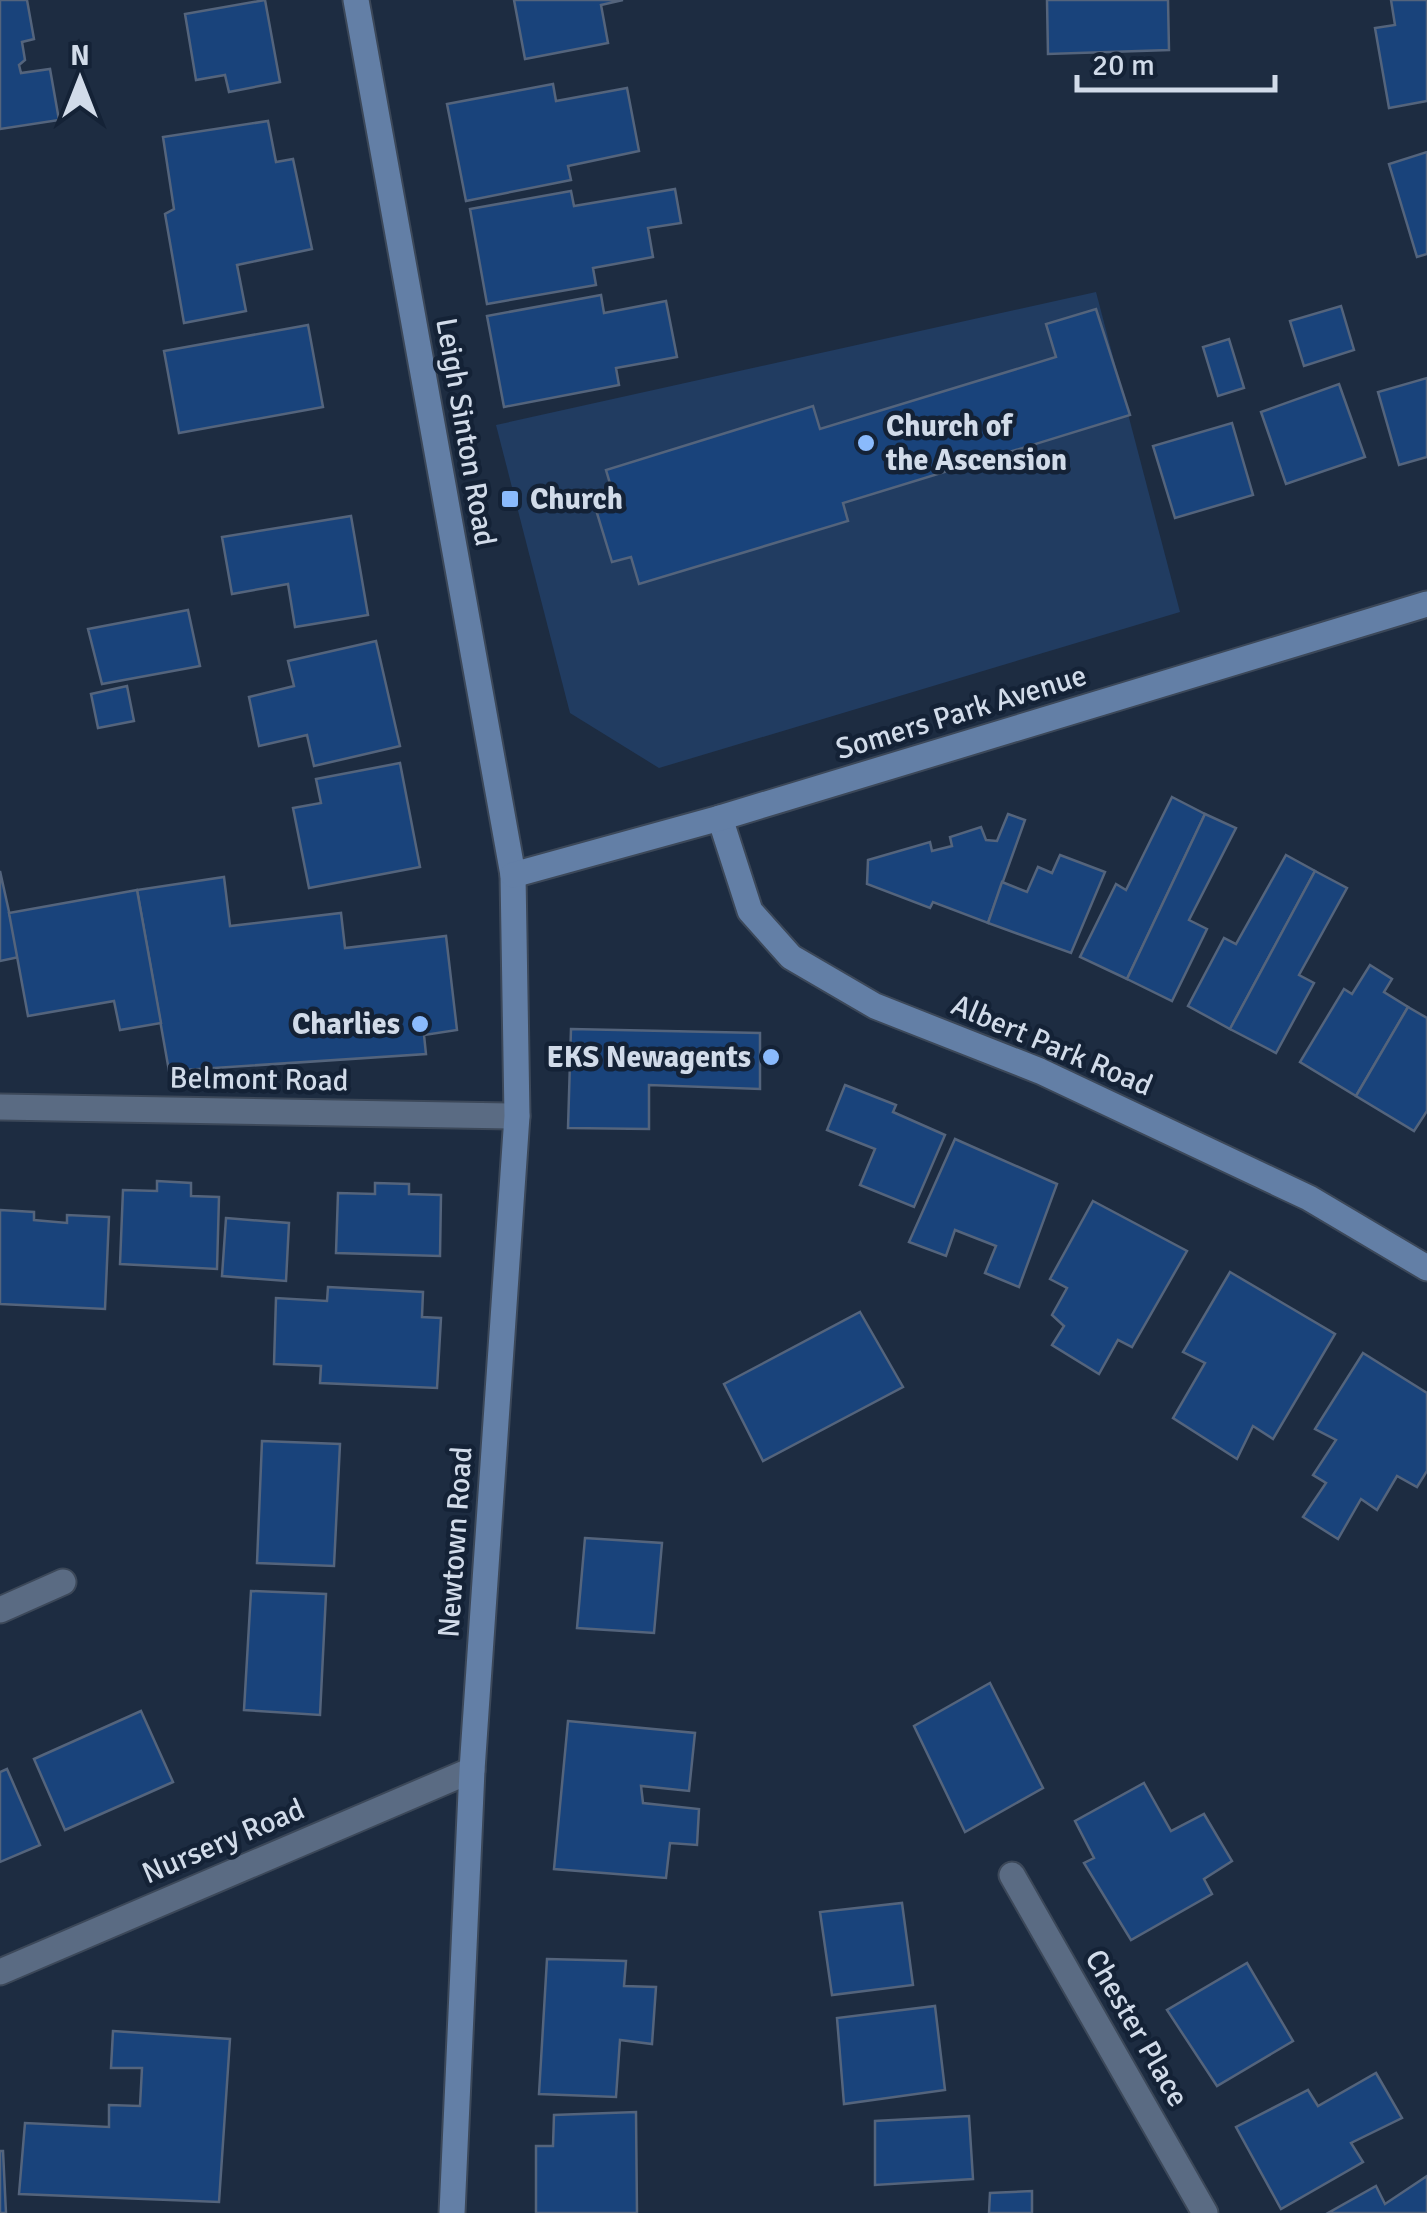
<svg xmlns="http://www.w3.org/2000/svg" width="1427" height="2213" font-family="Signika,sans-serif">
<rect width="100%" height="100%" fill="#1d2c41"/>
<!-- green -->
<path fill="#213c61" d="M 1096,292 L 1180,612 L 659,768 L 570,713 L 496,425 Z"/>
<!-- building -->
<g fill="#19437b" stroke="#54647c" stroke-width="2.5">
<path d="M 0,0 L 27,0 L 34,39 L 22,42 L 25,60 L 19,65 L 21,73 L 50,69 L 59,120 L 0,129 Z"/>
<path d="M 265,0 L 280,82 L 229,92 L 225,75 L 196,80 L 185,14 Z"/>
<path d="M 514,0 L 623,0 L 601,5 L 608,43 L 525,59 Z"/>
<path d="M 1047,0 L 1168,0 L 1169,50 L 1048,54 Z"/>
<path d="M 1391,0 L 1427,0 L 1427,101 L 1389,108 L 1375,28 L 1395,25 Z"/>
<path d="M 553,84 L 556,101 L 627,88 L 639,151 L 568,166 L 571,180 L 466,201 L 447,104 Z"/>
<path d="M 268,121 L 276,162 L 293,159 L 312,249 L 237,265 L 246,311 L 184,323 L 165,214 L 174,209 L 163,137 Z"/>
<path d="M 1427,152 L 1427,254 L 1417,257 L 1389,164 Z"/>
<path d="M 675,189 L 681,223 L 648,228 L 653,257 L 593,268 L 596,285 L 487,304 L 470,209 L 571,191 L 574,206 Z"/>
<path d="M 601,295 L 604,313 L 666,301 L 677,357 L 616,368 L 619,385 L 504,407 L 487,316 Z"/>
<path d="M 1341,306 L 1354,350 L 1304,366 L 1290,321 Z"/>
<path d="M 1096,309 L 1130,415 L 843,503 L 848,521 L 639,584 L 631,557 L 612,562 L 597,513 L 617,507 L 606,470 L 813,406 L 820,429 L 1056,357 L 1046,324 Z"/>
<path d="M 308,325 L 323,407 L 179,433 L 164,351 Z"/>
<path d="M 1229,339 L 1244,388 L 1218,396 L 1203,347 Z"/>
<path d="M 1427,378 L 1427,457 L 1399,465 L 1378,392 Z"/>
<path d="M 1339,384 L 1365,457 L 1286,484 L 1261,412 Z"/>
<path d="M 1232,423 L 1253,495 L 1175,518 L 1153,446 Z"/>
<path d="M 351,516 L 368,615 L 295,627 L 288,584 L 232,594 L 222,537 Z"/>
<path d="M 188,610 L 200,666 L 102,684 L 88,629 Z"/>
<path d="M 376,641 L 400,746 L 314,766 L 307,735 L 259,746 L 249,697 L 294,686 L 288,661 Z"/>
<path d="M 127,686 L 134,721 L 98,728 L 91,694 Z"/>
<path d="M 400,763 L 420,867 L 309,888 L 293,808 L 321,803 L 316,779 Z"/>
<path d="M 1172,797 L 1205,814 L 1127,979 L 1080,957 L 1116,884 L 1126,890 Z"/>
<path d="M 1008,814 L 1025,820 L 988,923 L 933,902 L 930,908 L 867,884 L 868,860 L 930,842 L 932,851 L 952,846 L 950,837 L 981,827 L 986,840 L 997,841 Z"/>
<path d="M 1205,814 L 1236,828 L 1189,920 L 1207,929 L 1172,1001 L 1127,979 Z"/>
<path d="M 1060,855 L 1105,872 L 1071,953 L 988,923 L 1002,882 L 1027,892 L 1038,867 L 1052,873 Z"/>
<path d="M 1286,855 L 1315,871 L 1230,1029 L 1188,1006 L 1224,938 L 1236,944 Z"/>
<path d="M 0,871 L 19,957 L 0,961 Z"/>
<path d="M 1315,871 L 1347,888 L 1299,975 L 1314,983 L 1276,1053 L 1230,1029 Z"/>
<path d="M 224,877 L 230,926 L 341,913 L 345,948 L 446,936 L 457,1030 L 424,1035 L 426,1054 L 169,1071 L 137,890 Z"/>
<path d="M 137,890 L 161,1023 L 120,1030 L 114,1001 L 28,1016 L 9,913 Z"/>
<path d="M 1370,965 L 1392,979 L 1384,992 L 1408,1007 L 1356,1096 L 1300,1062 L 1344,989 L 1352,994 Z"/>
<path d="M 1408,1007 L 1427,1018 L 1427,1111 L 1414,1131 L 1356,1096 Z"/>
<path d="M 571,1029 L 760,1033 L 760,1089 L 649,1085 L 649,1129 L 568,1128 Z"/>
<path d="M 845,1085 L 896,1105 L 893,1112 L 945,1135 L 914,1207 L 860,1185 L 875,1149 L 827,1130 Z"/>
<path d="M 955,1139 L 1057,1184 L 1019,1287 L 985,1273 L 996,1246 L 955,1230 L 946,1256 L 909,1242 Z"/>
<path d="M 157,1181 L 191,1183 L 191,1196 L 219,1197 L 217,1269 L 120,1264 L 123,1190 L 157,1191 Z"/>
<path d="M 375,1183 L 409,1184 L 409,1194 L 441,1195 L 440,1256 L 336,1253 L 338,1193 L 375,1194 Z"/>
<path d="M 1093,1201 L 1187,1251 L 1132,1347 L 1118,1340 L 1099,1374 L 1052,1345 L 1064,1326 L 1052,1315 L 1067,1288 L 1050,1279 Z"/>
<path d="M 0,1210 L 34,1212 L 34,1220 L 67,1223 L 67,1215 L 109,1217 L 105,1309 L 0,1304 Z"/>
<path d="M 226,1218 L 289,1223 L 286,1281 L 222,1276 Z"/>
<path d="M 1230,1272 L 1335,1334 L 1273,1439 L 1253,1426 L 1237,1459 L 1173,1418 L 1205,1363 L 1183,1352 Z"/>
<path d="M 328,1287 L 423,1292 L 422,1317 L 441,1318 L 437,1388 L 320,1383 L 321,1366 L 274,1364 L 276,1298 L 327,1301 Z"/>
<path d="M 860,1312 L 903,1387 L 763,1461 L 724,1384 Z"/>
<path d="M 1363,1353 L 1427,1393 L 1427,1471 L 1417,1487 L 1397,1476 L 1377,1510 L 1361,1499 L 1338,1539 L 1303,1517 L 1326,1483 L 1313,1475 L 1336,1440 L 1315,1429 Z"/>
<path d="M 262,1441 L 340,1444 L 334,1566 L 257,1563 Z"/>
<path d="M 585,1538 L 662,1543 L 654,1633 L 577,1628 Z"/>
<path d="M 251,1591 L 326,1594 L 320,1715 L 244,1710 Z"/>
<path d="M 990,1683 L 1043,1788 L 965,1832 L 914,1726 Z"/>
<path d="M 141,1711 L 173,1782 L 65,1830 L 34,1759 Z"/>
<path d="M 568,1721 L 695,1733 L 689,1791 L 641,1786 L 643,1803 L 699,1809 L 697,1845 L 670,1843 L 666,1878 L 554,1869 Z"/>
<path d="M 7,1769 L 40,1845 L 0,1862 L 0,1772 Z"/>
<path d="M 1144,1783 L 1171,1831 L 1204,1814 L 1232,1861 L 1204,1879 L 1212,1894 L 1131,1940 L 1084,1863 L 1094,1858 L 1075,1821 Z"/>
<path d="M 902,1903 L 913,1985 L 832,1995 L 820,1912 Z"/>
<path d="M 547,1959 L 626,1961 L 624,1986 L 656,1987 L 652,2044 L 620,2040 L 616,2097 L 539,2094 Z"/>
<path d="M 1247,1963 L 1293,2041 L 1217,2086 L 1167,2010 Z"/>
<path d="M 935,2006 L 945,2090 L 844,2104 L 837,2018 Z"/>
<path d="M 113,2031 L 230,2039 L 219,2202 L 19,2194 L 25,2123 L 109,2127 L 109,2105 L 140,2106 L 142,2068 L 111,2068 Z"/>
<path d="M 1376,2073 L 1402,2118 L 1351,2143 L 1363,2162 L 1281,2209 L 1236,2127 L 1308,2090 L 1318,2106 Z"/>
<path d="M 636,2112 L 637,2213 L 536,2213 L 536,2146 L 553,2146 L 554,2115 Z"/>
<path d="M 969,2116 L 973,2179 L 875,2185 L 875,2121 Z"/>
<path d="M 0,2151 L 3,2151 L 6,2213 L 0,2213 Z"/>
<path d="M 1427,2176 L 1427,2213 L 1328,2213 L 1376,2186 L 1385,2204 Z"/>
<path d="M 1032,2191 L 1032,2213 L 989,2213 L 990,2193 Z"/>
</g>
<g fill="none" stroke-linecap="round" stroke-linejoin="round">
<defs>
<path id="lane" d="M 0,1610 L 63,1582"/>
<g id="street">
<path d="M 0,1107 L 517,1116"/>
<path d="M 1012,1875 L 1205,2213"/>
<path d="M 0,1972 L 472,1770"/>
</g>
<g id="secondary">
<path d="M 356,0 L 513,875 L 517,1116 L 472,1770 L 452,2213"/>
<path d="M 720,818 L 750,911 L 791,957 L 875,1006 L 1040,1071 L 1309,1198 L 1427,1268"/>
<path d="M 513,875 L 720,818 L 1427,604"/>
</g>
</defs>
<!-- lane casing -->
<use href="#lane" stroke="#3c4859" stroke-width="29"/>
<!-- street casing -->
<use href="#street" stroke="#3c4859" stroke-width="29"/>
<!-- secondary casing -->
<use href="#secondary" stroke="#3c4859" stroke-width="29"/>
<!-- lane -->
<use href="#lane" stroke="#5a6b83" stroke-width="25"/>
<!-- street -->
<use href="#street" stroke="#5a6b83" stroke-width="25"/>
<!-- secondary -->
<use href="#secondary" stroke="#637fa6" stroke-width="25"/>
</g>
<!-- markers -->
<g fill="#8abafc" stroke="#142236" stroke-width="4">
<circle cx="866" cy="443" r="10"/>
<rect x="500" y="489" width="20" height="20" rx="5"/>
<circle cx="420" cy="1024" r="10"/>
<circle cx="771" cy="1057" r="10"/>
</g>
<g text-anchor="middle" stroke-width="9" stroke-linejoin="round" paint-order="stroke">
<!-- poi labels -->
<g font-size="30" font-weight="bold" fill="#d1dbe9" stroke="#142236" text-anchor="start">
<text x="886" y="436">Church of<tspan x="886" dy="34">the Ascension</tspan></text>
<text x="530" y="509">Church</text>
<text x="400" y="1034" text-anchor="end">Charlies</text>
<text x="751" y="1067" text-anchor="end">EKS Newagents</text>
</g>
<!-- street labels -->
<g font-size="30" fill="#d1dbe9" stroke="#142236">
<text transform="translate(466 432) rotate(80)" y="10">Leigh Sinton Road</text>
<text transform="translate(961 712) rotate(-17)" y="10">Somers Park Avenue</text>
<text transform="translate(1052 1045) rotate(23)" y="10">Albert Park Road</text>
<text transform="translate(259 1079) rotate(1)" y="10">Belmont Road</text>
<text transform="translate(455 1542) rotate(-86)" y="10">Newtown Road</text>
<text transform="translate(223 1841) rotate(-23)" y="10">Nursery Road</text>
<text transform="translate(1137 2028) rotate(60)" y="10">Chester Place</text>
</g>
</g>
<!-- north arrow -->
<g transform="translate(80 80)" stroke="#142236" stroke-width="8" paint-order="stroke">
<path d="M0-8L18 38L0 25L-18 38Z" fill="#d1dbe9"/>
<text y="-15" font-size="28" font-weight="bold" text-anchor="middle" fill="#d1dbe9">N</text>
</g>
<!-- scale -->
<path d="M1077 75v15h198v-15" fill="none" stroke="#d1dbe9" stroke-width="5"/>
<text x="1092" y="75" font-size="30" fill="#d1dbe9" stroke="#142236" stroke-width="8" paint-order="stroke">20 m</text>
</svg>
